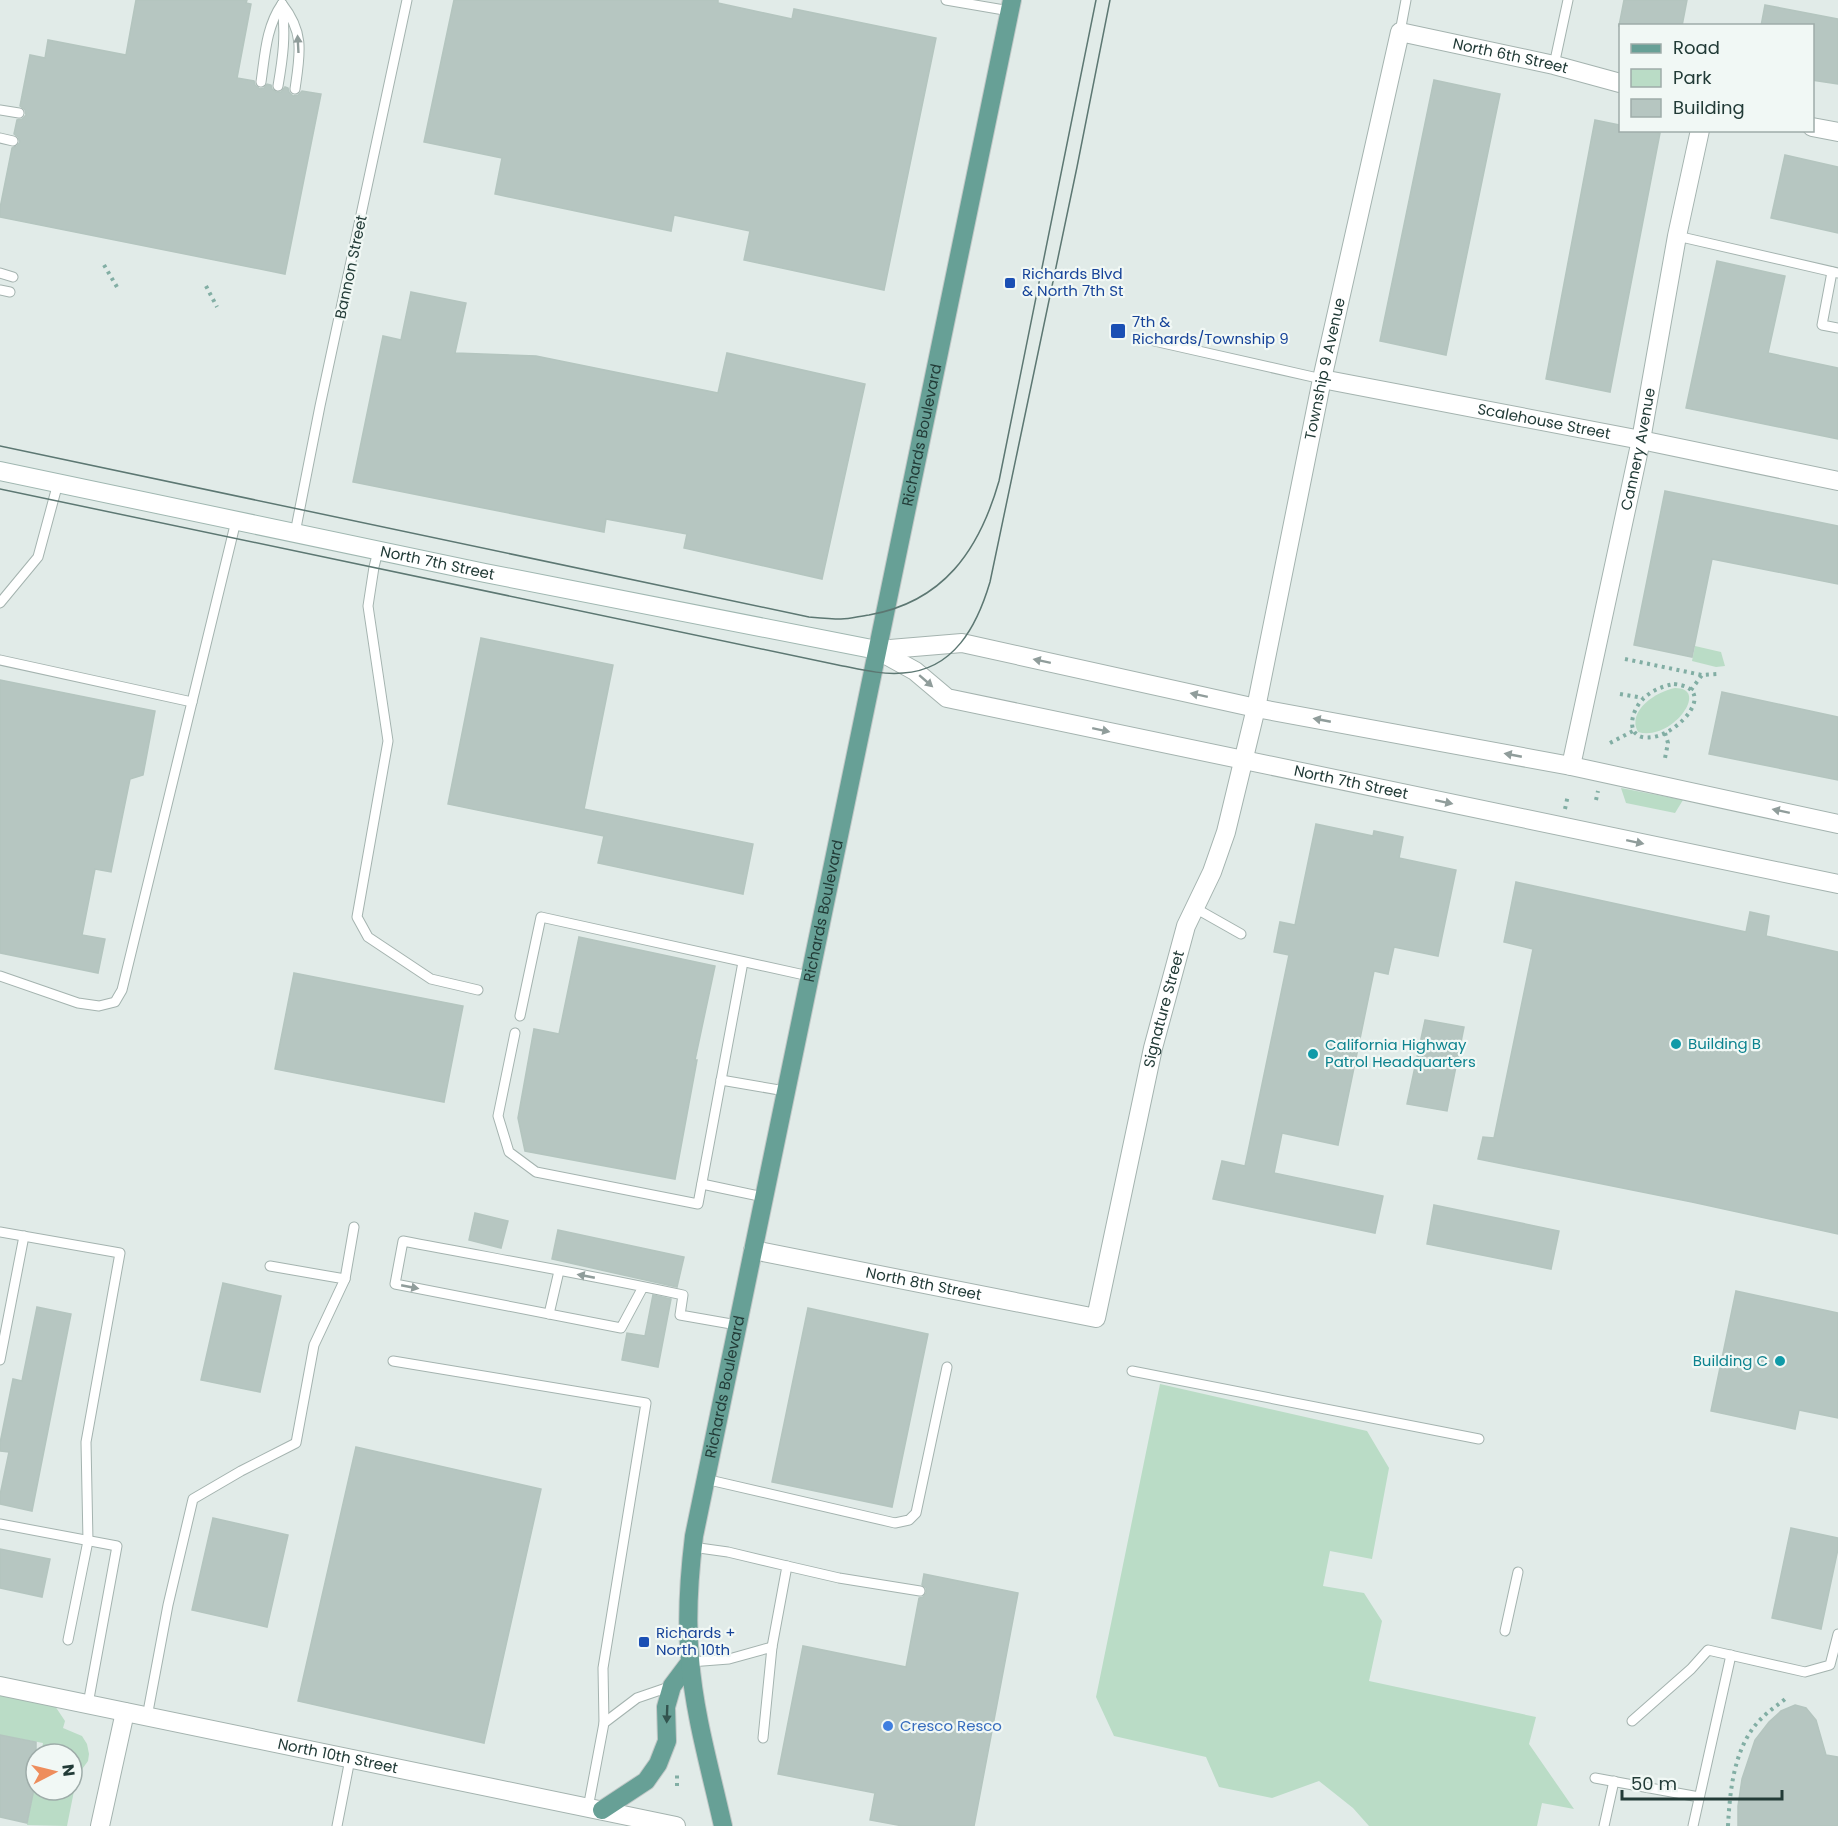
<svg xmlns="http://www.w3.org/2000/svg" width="1838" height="1826" font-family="Poppins,sans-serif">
<rect width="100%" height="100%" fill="#e1ebe8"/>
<!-- green -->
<g fill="#badcc6">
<path d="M 1695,646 L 1721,652 L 1725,666 L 1716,667 L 1692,661 Z"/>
<path d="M 1675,688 C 1711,688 1671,742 1638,732 C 1626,711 1657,691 1675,688 Z"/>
<path d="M 1621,788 L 1683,800 L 1675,813 L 1626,803 Z"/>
<path d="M 1160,1384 L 1367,1431 L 1389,1468 L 1372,1559 L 1330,1551 L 1323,1586 L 1364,1593 L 1382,1621 L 1369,1681 L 1536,1717 L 1529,1744 L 1574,1809 L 1542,1803 L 1537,1826 L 1369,1826 L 1353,1808 L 1319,1781 L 1272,1798 L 1219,1787 L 1206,1757 L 1114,1736 L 1096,1697 Z"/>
<path d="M 0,1692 L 53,1703 L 65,1721 L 63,1728 L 82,1736 L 87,1744 L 89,1754 L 88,1761 L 77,1776 L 67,1826 L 27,1825 L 36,1779 L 36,1790 L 72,1790 L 72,1754 L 41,1754 L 43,1743 L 0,1735 Z"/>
</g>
<!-- building -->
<g fill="#b6c6c1" stroke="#b4c5bf" stroke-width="1.5">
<path d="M 136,0 L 247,0 L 246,3 L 251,4 L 237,78 L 254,81 L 255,85 L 260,89 L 264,88 L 267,84 L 271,85 L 272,89 L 276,92 L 281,92 L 285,87 L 288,88 L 289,92 L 293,96 L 298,95 L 302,91 L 321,94 L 285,274 L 0,217 L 0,208 L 12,148 L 17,146 L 20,142 L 18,137 L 14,134 L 17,120 L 22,119 L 26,115 L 25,110 L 20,106 L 30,55 L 45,58 L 48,40 L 126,55 Z"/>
<path d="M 454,0 L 718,0 L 718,3 L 792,19 L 794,9 L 936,38 L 884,290 L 744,260 L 750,231 L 674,215 L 671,231 L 495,194 L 502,158 L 424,142 Z"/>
<path d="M 1624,0 L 1687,0 L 1682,26 L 1619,26 Z"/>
<path d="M 1765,5 L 1838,19 L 1838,84 L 1812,80 L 1812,26 L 1761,26 Z"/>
<path d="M 1434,80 L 1500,94 L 1446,355 L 1380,341 Z"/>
<path d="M 1595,120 L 1620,125 L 1620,130 L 1649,130 L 1660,133 L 1610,392 L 1546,379 Z"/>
<path d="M 1785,155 L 1838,167 L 1838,233 L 1771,218 Z"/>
<path d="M 1717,261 L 1785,276 L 1768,353 L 1838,368 L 1838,439 L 1686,408 Z"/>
<path d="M 411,292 L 466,303 L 455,353 L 536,356 L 718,393 L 727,353 L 865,384 L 822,579 L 684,548 L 687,534 L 606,519 L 604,532 L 353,482 L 383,336 L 401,340 Z"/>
<path d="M 1665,491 L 1838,526 L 1838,584 L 1712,559 L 1692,657 L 1634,645 Z"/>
<path d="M 481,638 L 613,665 L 584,809 L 753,844 L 743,894 L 598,863 L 604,836 L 448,804 Z"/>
<path d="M 0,680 L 155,711 L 143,775 L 130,779 L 111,872 L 95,869 L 82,935 L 105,939 L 98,973 L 0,953 Z"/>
<path d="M 1722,692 L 1838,717 L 1838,780 L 1709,754 Z"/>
<path d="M 1316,824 L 1373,836 L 1374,831 L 1403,837 L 1399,858 L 1456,870 L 1438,956 L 1394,947 L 1388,974 L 1374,971 L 1338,1145 L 1282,1133 L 1274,1173 L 1383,1196 L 1375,1233 L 1213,1199 L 1222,1161 L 1245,1166 L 1289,955 L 1274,952 L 1280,922 L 1295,925 Z"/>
<path d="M 1516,882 L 1746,932 L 1750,912 L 1769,916 L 1766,936 L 1838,952 L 1838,1234 L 1692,1202 L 1478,1159 L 1483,1137 L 1494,1138 L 1533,949 L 1504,942 Z"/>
<path d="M 579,937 L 715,966 L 695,1060 L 697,1060 L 675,1179 L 525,1151 L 518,1118 L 534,1029 L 559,1034 Z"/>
<path d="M 294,973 L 463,1006 L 444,1102 L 275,1069 Z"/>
<path d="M 1425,1020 L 1464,1027 L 1447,1111 L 1407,1104 Z"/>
<path d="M 1434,1205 L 1559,1231 L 1551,1269 L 1427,1244 Z"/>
<path d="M 475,1213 L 508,1221 L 501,1248 L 469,1240 Z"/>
<path d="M 558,1230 L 684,1257 L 677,1287 L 552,1259 Z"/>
<path d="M 223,1283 L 281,1296 L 260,1392 L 201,1380 Z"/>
<path d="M 1736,1291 L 1838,1313 L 1838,1418 L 1799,1410 L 1795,1429 L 1711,1411 Z"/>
<path d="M 653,1295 L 671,1299 L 658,1367 L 622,1360 L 627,1333 L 645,1336 Z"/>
<path d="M 37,1307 L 71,1314 L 32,1511 L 0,1504 L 0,1495 L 9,1452 L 0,1451 L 0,1443 L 13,1379 L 22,1381 Z"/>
<path d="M 808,1308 L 928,1334 L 892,1507 L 772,1482 Z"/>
<path d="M 356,1447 L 541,1489 L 484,1743 L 298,1701 Z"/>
<path d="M 213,1518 L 288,1535 L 267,1627 L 192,1610 Z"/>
<path d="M 1791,1528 L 1838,1538 L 1838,1549 L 1821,1629 L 1772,1618 Z"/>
<path d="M 0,1549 L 50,1559 L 42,1597 L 0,1588 Z"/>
<path d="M 924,1574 L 1018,1593 L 974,1826 L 903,1826 L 870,1820 L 875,1793 L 778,1774 L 803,1646 L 906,1667 L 919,1598 L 923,1597 L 926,1593 L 926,1588 L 922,1585 Z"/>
<path d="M 1795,1705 L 1806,1708 L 1816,1720 L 1826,1755 L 1838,1757 L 1838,1826 L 1738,1826 L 1738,1806 L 1742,1779 L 1755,1740 L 1769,1722 L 1781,1711 Z"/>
<path d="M 0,1735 L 36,1742 L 36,1779 L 27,1823 L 0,1817 Z"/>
</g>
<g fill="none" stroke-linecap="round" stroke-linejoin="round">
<defs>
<g id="service">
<path d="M 946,0 L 1010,11"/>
<path d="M 282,4 C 305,33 300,54 295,89"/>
<path d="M 1400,32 L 1406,0"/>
<path d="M 1554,65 L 1568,0"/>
<path d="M 261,82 C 265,55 266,27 282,4"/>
<path d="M 278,86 C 283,57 286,35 282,5"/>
<path d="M 0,110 L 19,113"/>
<path d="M 0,138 L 13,141"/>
<path d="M 1677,236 L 1838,273"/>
<path d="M 1832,272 L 1822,325 L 1838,328"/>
<path d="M 0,273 L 13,277"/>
<path d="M 0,290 L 10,292"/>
<path d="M 1154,341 L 1322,379"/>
<path d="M 295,533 L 320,406 L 407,0"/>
<path d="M 378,551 L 374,567 L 368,606 L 388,741 L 357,917 L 368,937 L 431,979 L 478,990"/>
<path d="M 0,603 L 38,557 L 58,483"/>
<path d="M 0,660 L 192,702"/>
<path d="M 1195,908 L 1241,934"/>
<path d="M 0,976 L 78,1003 L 99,1006 L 115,1002 L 122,990 L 236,521"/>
<path d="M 520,1016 L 541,917 L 809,976"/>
<path d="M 515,1033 L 498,1116 L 509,1152 L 536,1172 L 698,1204 L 743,962"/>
<path d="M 721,1080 L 785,1091"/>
<path d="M 702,1184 L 764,1197"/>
<path d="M 0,1232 L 120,1253 L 86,1442 L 88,1541 L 68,1640"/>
<path d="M 270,1266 L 345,1279"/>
<path d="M 643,1287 L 621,1328 L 395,1284 L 403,1241 C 497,1259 591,1275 683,1295 L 680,1315 L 737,1325"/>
<path d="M 549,1314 L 559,1271"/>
<path d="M 0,1360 L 24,1236"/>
<path d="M 393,1361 L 646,1403 L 603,1668 L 604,1723 L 588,1808"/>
<path d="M 1132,1371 L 1479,1439"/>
<path d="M 705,1479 L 895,1523 L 909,1520 L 916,1513 L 947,1367"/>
<path d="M 0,1524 L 117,1546 L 88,1704"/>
<path d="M 692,1547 L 728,1552 L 787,1566 L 772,1647"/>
<path d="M 787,1566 L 839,1578 L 920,1591"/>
<path d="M 1505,1631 L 1518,1572"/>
<path d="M 690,1662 L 729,1659 L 772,1647 L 763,1738"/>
<path d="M 147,1717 L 168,1605 L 193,1499 L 241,1471 L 296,1443 L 314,1345 L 345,1279 L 354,1227"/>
<path d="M 1632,1721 L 1691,1669 L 1708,1650 L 1805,1672 L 1830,1665 L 1838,1634"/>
<path d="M 604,1723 L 637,1698 L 672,1686"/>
<path d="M 1595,1778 L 1699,1797"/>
<path d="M 337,1826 L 350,1759"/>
<path d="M 1604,1826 L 1614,1781"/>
<path d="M 1693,1826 L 1731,1655"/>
</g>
<g id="minor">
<path d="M 1812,127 L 1838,132"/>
<path id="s1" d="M 1322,379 L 1641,440 L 1838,481"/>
<path id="s2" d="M 877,650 L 915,671 L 947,698 L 1838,884"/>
<path d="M 878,650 L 962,643 L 1256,708 L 1571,766 L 1838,824"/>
<path id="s3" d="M 1571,766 L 1641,440 L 1677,236 L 1700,130"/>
<path id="s4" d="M 753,1250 L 1096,1318 L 1153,1048 L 1186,926 L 1212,872 L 1226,832 L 1256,708 L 1322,379 L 1400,32 L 1554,65 L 1620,83"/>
<path id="s5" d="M 0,1686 L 676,1826"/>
<path d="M 100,1826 L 125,1712"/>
</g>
<g id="secondary">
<path id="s6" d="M 0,471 L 485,573 L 877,650"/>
</g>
<g id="primary">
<path d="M 602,1810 L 646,1781 L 658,1764 L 667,1741 L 666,1707 L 672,1686 L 690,1662"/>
<path id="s7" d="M 723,1826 C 711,1772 694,1714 690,1659 C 686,1618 689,1577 694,1536 L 1012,0"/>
</g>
</defs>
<!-- service casing -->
<use href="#service" stroke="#a4b3af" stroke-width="11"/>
<!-- minor casing -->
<use href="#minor" stroke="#a4b3af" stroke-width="20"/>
<!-- secondary casing -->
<use href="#secondary" stroke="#a0b7b1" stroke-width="20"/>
<!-- primary casing -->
<use href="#primary" stroke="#c1c8c7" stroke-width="20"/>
<!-- path -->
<g stroke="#82aea4" stroke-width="4" stroke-dasharray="3 4.5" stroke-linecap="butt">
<path d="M 104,265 L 117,287"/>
<path d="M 206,286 L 217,307"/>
<path d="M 1625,659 L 1702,675 L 1718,674"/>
<path d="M 1674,684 C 1719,688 1680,733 1653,737 C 1624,742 1629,711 1645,697 C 1653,690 1663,686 1674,684 Z"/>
<path d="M 1691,690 L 1702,675"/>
<path d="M 1620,694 L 1643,698"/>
<path d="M 1665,733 L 1668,743 L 1665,758"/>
<path d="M 1610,743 L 1633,731"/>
<path d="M 1596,800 L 1598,791"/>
<path d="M 1565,809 L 1568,795"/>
<path d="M 677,1786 L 677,1773"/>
<path d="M 1728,1826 C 1730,1789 1734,1744 1763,1717 C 1770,1710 1778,1705 1785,1699"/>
</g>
<!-- service -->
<use href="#service" stroke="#fff" stroke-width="9"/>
<!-- minor -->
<use href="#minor" stroke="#fff" stroke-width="18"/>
<!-- secondary -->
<use href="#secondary" stroke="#fff" stroke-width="18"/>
<!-- primary -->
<use href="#primary" stroke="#67a096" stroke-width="18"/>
<!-- tram -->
<g stroke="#5c7772" stroke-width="1.5">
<path d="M 0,446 L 809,617 C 820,618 830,619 841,619 C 850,619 860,616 869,615 C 943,602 979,551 999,481 L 1096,0"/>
<path d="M 0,489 L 838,665 C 859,669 881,675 903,673 C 954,670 977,626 990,582 L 1077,167 L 1110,0"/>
</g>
</g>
<!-- one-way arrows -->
<defs><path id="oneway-solid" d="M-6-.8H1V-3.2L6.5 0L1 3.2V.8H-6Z" transform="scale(1.5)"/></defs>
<g fill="#909d9b">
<use href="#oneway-solid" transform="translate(298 44) rotate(-93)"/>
<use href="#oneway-solid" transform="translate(1042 661) rotate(-168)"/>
<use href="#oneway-solid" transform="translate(926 681) rotate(41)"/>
<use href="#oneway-solid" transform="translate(1199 695) rotate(-168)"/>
<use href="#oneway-solid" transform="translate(1322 720) rotate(-169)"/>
<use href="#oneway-solid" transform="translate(1101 730) rotate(12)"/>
<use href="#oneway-solid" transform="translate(1513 755) rotate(-169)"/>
<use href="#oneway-solid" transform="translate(1444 802) rotate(12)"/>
<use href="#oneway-solid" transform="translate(1781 811) rotate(-168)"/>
<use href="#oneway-solid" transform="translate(1635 842) rotate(12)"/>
<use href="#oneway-solid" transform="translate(586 1276) rotate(-169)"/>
<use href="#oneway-solid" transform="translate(410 1287) rotate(11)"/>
</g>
<use fill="#33544f" href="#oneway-solid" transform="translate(667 1714) rotate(92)"/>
<!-- markers -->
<g fill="#1a4fb4" stroke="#f1f8f5" stroke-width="2">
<rect x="1004" y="277" width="12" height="12" rx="3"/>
<rect x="1110" y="323" width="16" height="16" rx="3"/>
<rect x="638" y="1636" width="12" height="12" rx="3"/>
</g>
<g fill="#0f9aa8" stroke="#f1f8f5" stroke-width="2">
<circle cx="1676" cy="1044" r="6"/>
<circle cx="1313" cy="1054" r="6"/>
<circle cx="1780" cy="1361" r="6"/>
</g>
<circle fill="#3f7fe0" stroke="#f1f8f5" stroke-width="2" cx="888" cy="1726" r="6"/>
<g text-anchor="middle" stroke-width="4.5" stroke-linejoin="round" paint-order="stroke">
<!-- street labels -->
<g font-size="15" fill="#223b37" stroke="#f1f8f5">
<text dy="5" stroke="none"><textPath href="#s4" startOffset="1786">North 6th Street</textPath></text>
<text transform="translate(351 267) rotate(-78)" y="5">Bannon Street</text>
<text dy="5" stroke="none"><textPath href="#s4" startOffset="1328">Township 9 Avenue</textPath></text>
<text dy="5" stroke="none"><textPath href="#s1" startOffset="226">Scalehouse Street</textPath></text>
<text dy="5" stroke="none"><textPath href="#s7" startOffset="1418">Richards Boulevard</textPath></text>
<text dy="5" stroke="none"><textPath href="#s3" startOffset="324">Cannery Avenue</textPath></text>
<text dy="5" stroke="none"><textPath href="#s6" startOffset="447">North 7th Street</textPath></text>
<text dy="5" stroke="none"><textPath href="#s2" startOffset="498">North 7th Street</textPath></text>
<text dy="5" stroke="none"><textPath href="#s7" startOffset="932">Richards Boulevard</textPath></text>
<text dy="5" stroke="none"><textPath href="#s4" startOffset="666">Signature Street</textPath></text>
<text dy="5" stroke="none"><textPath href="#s4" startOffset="174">North 8th Street</textPath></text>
<text dy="5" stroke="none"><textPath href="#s7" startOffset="446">Richards Boulevard</textPath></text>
<text dy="5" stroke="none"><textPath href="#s5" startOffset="345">North 10th Street</textPath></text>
</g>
<!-- transit labels -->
<g font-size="15" fill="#164399" stroke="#f1f8f5" text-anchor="start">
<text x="1022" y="279">Richards Blvd<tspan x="1022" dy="17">&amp; North 7th St</tspan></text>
<text x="1132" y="327">7th &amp;<tspan x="1132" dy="17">Richards/Township 9</tspan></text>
<text x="656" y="1638">Richards +<tspan x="656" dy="17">North 10th</tspan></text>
</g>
<!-- culture labels -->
<g font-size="15" fill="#0d838f" stroke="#f1f8f5" text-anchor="start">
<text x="1688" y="1049">Building B</text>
<text x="1325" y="1050">California Highway<tspan x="1325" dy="17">Patrol Headquarters</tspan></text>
<text x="1768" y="1366" text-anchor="end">Building C</text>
</g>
<!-- shop labels -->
<g font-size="15" fill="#366cbe" stroke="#f1f8f5" text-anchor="start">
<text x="900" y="1731">Cresco Resco</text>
</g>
</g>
<!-- legend -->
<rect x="1619" y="24" width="195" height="108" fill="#f1f8f5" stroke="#9eaca9" stroke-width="1.5"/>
<rect x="1631" y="44" width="30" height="9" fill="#67a096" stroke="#9eaca9" stroke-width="1.5"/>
<text x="1673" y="54" font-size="18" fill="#223b37">Road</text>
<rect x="1631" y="69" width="30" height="18" fill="#badcc6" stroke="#9eaca9" stroke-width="1.5"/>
<text x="1673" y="84" font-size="18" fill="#223b37">Park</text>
<rect x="1631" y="99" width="30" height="18" fill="#b6c6c1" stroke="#9eaca9" stroke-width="1.5"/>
<text x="1673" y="114" font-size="18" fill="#223b37">Building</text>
<!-- north arrow -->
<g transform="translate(54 1772) rotate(83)"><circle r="28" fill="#f1f8f5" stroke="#9eaca9" stroke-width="1.5"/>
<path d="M0-4.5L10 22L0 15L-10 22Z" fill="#ee8d5c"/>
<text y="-9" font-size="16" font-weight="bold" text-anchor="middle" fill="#223b37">N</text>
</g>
<!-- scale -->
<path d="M1622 1790v9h160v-9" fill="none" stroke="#223b37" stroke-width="3"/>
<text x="1631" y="1790" font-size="18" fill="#223b37" stroke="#f1f8f5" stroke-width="4.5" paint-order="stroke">50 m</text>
</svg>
